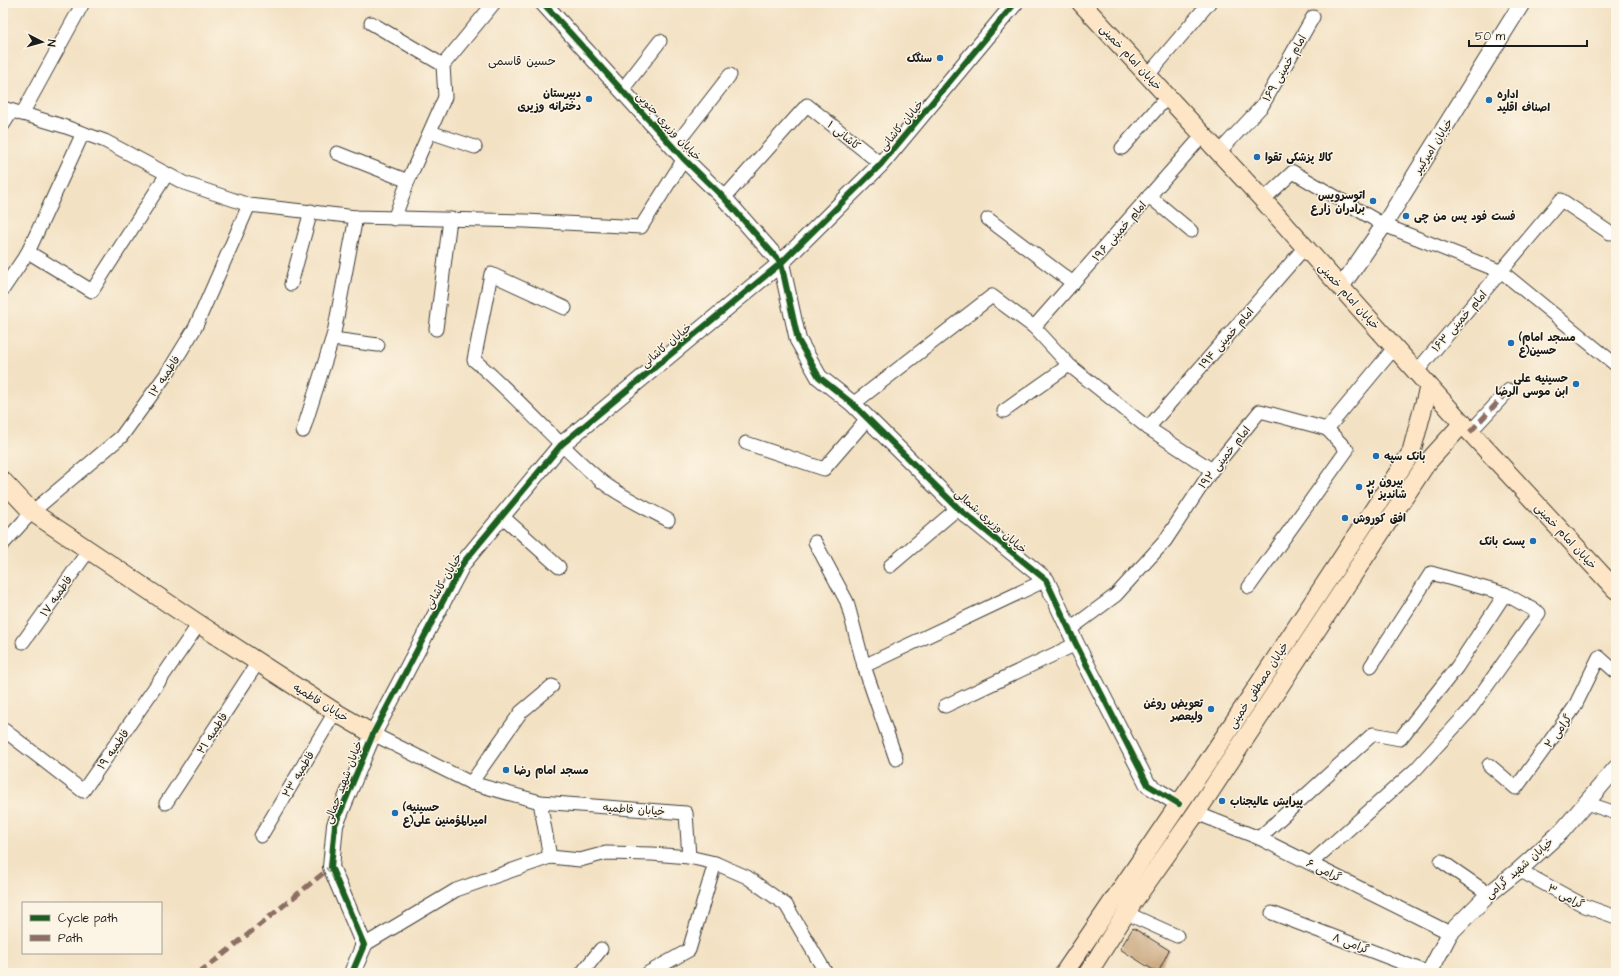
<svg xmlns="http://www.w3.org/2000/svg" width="1619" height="976" font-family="'Architects Daughter','Playpen Sans Arabic',sans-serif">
<rect width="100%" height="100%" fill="#fcf5e5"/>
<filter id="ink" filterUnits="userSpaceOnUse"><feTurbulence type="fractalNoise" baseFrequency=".025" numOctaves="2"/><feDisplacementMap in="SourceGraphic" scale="8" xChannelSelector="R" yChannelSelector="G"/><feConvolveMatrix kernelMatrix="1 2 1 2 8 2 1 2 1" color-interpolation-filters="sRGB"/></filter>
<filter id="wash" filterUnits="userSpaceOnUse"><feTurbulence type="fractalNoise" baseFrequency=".012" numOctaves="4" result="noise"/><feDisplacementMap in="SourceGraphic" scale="16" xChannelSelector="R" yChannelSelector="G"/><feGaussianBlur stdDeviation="0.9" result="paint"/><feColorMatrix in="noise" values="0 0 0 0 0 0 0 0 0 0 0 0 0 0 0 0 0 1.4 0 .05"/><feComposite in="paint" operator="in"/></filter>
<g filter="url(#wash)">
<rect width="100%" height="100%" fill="#f3e1c3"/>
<g id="blocks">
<!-- building -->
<path fill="#caa880" d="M 1133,928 L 1169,950 L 1158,973 L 1120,949 Z"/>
</g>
</g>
<g filter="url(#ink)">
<use href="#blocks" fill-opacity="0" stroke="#3c3a35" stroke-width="1"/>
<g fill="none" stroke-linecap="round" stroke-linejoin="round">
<defs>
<g id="minor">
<path d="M 371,23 L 443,65"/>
<path d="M 1148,75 L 1209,3"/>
<path d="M 622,90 L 660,41"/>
<path d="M 3,108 L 63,126 L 105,141 L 184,183 L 249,205 L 356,217 L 526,221 L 641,227 L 684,159"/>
<path d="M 22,114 L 83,3"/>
<path d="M 3,125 L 12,111"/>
<path d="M 430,132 L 475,147"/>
<path d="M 674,147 L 730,75"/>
<path d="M 1122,148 L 1167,97"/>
<path d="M 1219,152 L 1262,106 L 1313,17"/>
<path d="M 337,153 L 408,181"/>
<path d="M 1149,196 L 1191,231"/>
<path d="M 724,198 L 807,105 L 881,164"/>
<path d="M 1263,200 L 1293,172 L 1384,225 L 1502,272 L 1616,365"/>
<path d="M 394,219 L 408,181 L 445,97 L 443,65 L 494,3"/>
<path d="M 988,219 L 1073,283"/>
<path d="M 28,252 L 92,291 L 167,174"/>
<path d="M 291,284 L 311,211"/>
<path d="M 3,289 L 28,252 L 83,133"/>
<path d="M 565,308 L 491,274 L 474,360 C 518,397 555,442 600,480 C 616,494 648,509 668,520"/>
<path d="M 1034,327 L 1203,135"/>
<path d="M 436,329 L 450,219"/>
<path d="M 333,339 L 378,345"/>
<path d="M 1417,371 L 1561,200 L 1610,233"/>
<path d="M 853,404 L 992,296 L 1034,327 L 1069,365 L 1148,428 L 1212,470"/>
<path d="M 1004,411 L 1069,365"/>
<path d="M 1148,428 L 1305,247"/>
<path d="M 303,431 L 334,333 L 356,217"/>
<path d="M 1470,432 L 1509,390"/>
<path d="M 746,443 L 824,469 L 868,418"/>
<path d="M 502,516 L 559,567"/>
<path d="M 815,542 L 847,602 L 864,666 L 896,759"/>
<path d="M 3,544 L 32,512 L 121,437 L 168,372 L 195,328 L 249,205"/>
<path d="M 890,566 L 958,508"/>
<path d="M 1249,587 L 1347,450 L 1327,429"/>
<path d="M 1069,630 L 1116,595 L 1165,541 L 1212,470 L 1260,411 L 1327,429 L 1395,347"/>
<path d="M 23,642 L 89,550"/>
<path d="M 864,666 L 1046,580"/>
<path d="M 945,706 L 1076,644"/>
<path d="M 4,730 L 83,791 L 199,624"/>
<path d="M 373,734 L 471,783 L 540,802 L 686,813 L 689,857"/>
<path d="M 1489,765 L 1516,788 L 1574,708 L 1599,657 L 1616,672"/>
<path d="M 471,783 L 521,712 L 552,686"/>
<path d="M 166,803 L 258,662"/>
<path d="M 1586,803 L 1616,813"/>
<path d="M 1196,813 L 1259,838 L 1450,933"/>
<path d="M 261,836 L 335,712"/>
<path d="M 1259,838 L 1373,734 L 1400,739 L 1457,667 L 1505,594"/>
<path d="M 550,857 L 580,860 L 606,853 L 652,854 L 689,857 L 715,863 L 747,877 L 786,905 L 826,973"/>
<path d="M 1441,861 L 1489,894"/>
<path d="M 1311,863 L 1416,769 L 1469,711 L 1539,613 L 1505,594 L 1431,573 L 1371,666"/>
<path d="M 1519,870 L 1585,906 L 1616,917"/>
<path d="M 1126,913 L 1177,936"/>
<path d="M 1272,913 L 1429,973"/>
<path d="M 364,945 L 456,890 L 550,857 L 540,802"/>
<path d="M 582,973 L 601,949"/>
<path d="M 648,973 L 689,950 L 715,863"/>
</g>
<g id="tertiary">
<path d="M 543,3 L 684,159 L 724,198 L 781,263 L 798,340 L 819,377 L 853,404 L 958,508 L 1046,580 L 1076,644 L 1148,785 L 1179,804"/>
<path d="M 1341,287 L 1384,225 L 1522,3"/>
<path d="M 352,973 L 364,945 L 331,867 L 335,825 L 373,734 L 463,563 L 561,445 L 781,263 L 881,164 L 1015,3"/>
<path d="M 1429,973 L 1450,933 L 1489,894 L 1519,870 L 1562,831 L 1616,768"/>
</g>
<g id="secondary">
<path d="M 1081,3 L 1263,200 L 1470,432 L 1616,590"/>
<path d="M 3,481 L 32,512 L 199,624 L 335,712 L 373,734"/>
<path d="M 1064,973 L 1209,760 L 1411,453 L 1429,386"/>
<path d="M 1088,973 L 1133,902 L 1196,813 L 1426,464 L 1463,423"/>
</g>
</defs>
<!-- minor casing -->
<use href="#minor" stroke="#3c3a35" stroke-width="15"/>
<!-- tertiary casing -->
<use href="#tertiary" stroke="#3c3a35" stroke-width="18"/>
<!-- secondary casing -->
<use href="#secondary" stroke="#3c3a35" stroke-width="20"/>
<!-- minor -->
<use href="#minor" stroke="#fff" stroke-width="13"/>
<!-- tertiary -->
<use href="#tertiary" stroke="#fff" stroke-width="16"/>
<!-- secondary -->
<use href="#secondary" stroke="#fde5c5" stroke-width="18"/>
<!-- quiet -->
<g stroke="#8d6e63" stroke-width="5" stroke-dasharray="10 5" stroke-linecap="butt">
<path d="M 1470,432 L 1509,390"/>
<path d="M 198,973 L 220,957 L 331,867"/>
</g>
<defs>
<g id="cycleway">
<path d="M 543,3 L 684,159 L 724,198 L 781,263 L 798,340 L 819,377 L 853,404 L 958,508 L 1046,580 L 1076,644 L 1148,785 L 1179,804"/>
<path d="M 352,973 L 364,945 L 331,867 L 335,825 L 373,734 L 463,563 L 561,445 L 781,263 L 881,164 L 1015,3"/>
</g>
</defs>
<!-- cycleway casing -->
<use href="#cycleway" stroke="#fcf5e5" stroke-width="8"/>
<!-- cycleway -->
<use href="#cycleway" stroke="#1b5e20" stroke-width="6"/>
</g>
</g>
<!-- markers -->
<g fill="#1f6fb2" stroke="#fcf5e5" stroke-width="1.5">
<circle cx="940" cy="58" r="4"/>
<circle cx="589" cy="99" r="4"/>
<circle cx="1489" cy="100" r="4"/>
<circle cx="1257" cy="157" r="4"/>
<circle cx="1373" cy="201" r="4"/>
<circle cx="1406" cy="216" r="4"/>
<circle cx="1511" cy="343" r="4"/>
<circle cx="1576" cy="384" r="4"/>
<circle cx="1376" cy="456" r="4"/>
<circle cx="1359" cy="487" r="4"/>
<circle cx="1345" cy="518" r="4"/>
<circle cx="1533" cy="541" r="4"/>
<circle cx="1211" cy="709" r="4"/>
<circle cx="506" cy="770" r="4"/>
<circle cx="1222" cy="801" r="4"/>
<circle cx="395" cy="813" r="4"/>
</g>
<g text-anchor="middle" stroke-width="3" stroke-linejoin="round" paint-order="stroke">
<!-- street labels -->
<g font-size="11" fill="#1c1c1c" stroke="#fcf5e5">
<text transform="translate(1131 57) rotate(47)" y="4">خیابان امام خمینی</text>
<text transform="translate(1284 68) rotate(-60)" y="4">امام خمینی ۱۶۹</text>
<text transform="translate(901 125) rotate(-50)" y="4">خیابان کاشانی</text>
<text transform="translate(669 126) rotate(47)" y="4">خیابان وزیری جنوبی</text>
<text transform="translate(844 135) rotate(39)" y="4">کاشانی ۱</text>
<text transform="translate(1433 146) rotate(-58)" y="4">خیابان امیرکبیر</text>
<text transform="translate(1119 231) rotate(-49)" y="4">امام خمینی ۱۹۶</text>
<text transform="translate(1349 296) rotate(48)" y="4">خیابان امام خمینی</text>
<text transform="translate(1459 321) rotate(-49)" y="4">امام خمینی ۱۶۳</text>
<text transform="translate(1226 338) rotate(-49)" y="4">امام خمینی ۱۹۴</text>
<text transform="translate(666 345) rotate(-40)" y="4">خیابان کاشانی</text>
<text transform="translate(164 376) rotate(-56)" y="4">فاطمیه ۱۲</text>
<text transform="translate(1224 457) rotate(-52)" y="4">امام خمینی ۱۹۲</text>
<text transform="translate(991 521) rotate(41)" y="4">خیابان وزیری شمالی</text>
<text transform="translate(1566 536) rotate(47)" y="4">خیابان امام خمینی</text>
<text transform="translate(443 581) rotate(-60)" y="4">خیابان کاشانی</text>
<text transform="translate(56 596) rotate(-55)" y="4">فاطمیه ۱۷</text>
<text transform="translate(1258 685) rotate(-57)" y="4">خیابان مصطفی خمینی</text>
<text transform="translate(321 702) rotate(32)" y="4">خیابان فاطمیه</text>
<text transform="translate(1558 731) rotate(-54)" y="4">گرامی ۲</text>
<text transform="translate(212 733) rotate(-57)" y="4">فاطمیه ۲۱</text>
<text transform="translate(113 749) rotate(-55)" y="4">فاطمیه ۱۹</text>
<text transform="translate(298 774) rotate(-59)" y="4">فاطمیه ۲۳</text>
<text transform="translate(343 782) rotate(-69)" y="4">خیابان شهید جمالی</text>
<text transform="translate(634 809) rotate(4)" y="4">خیابان فاطمیه</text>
<text transform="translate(1519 868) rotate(-41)" y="4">خیابان شهید گرامی</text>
<text transform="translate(1324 870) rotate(26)" y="4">گرامی ۶</text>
<text transform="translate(1566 896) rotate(28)" y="4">گرامی ۳</text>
<text transform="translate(1351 943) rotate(21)" y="4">گرامی ۸</text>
</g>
<!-- poi labels -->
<g font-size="11" font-weight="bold" fill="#1c1c1c" stroke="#fcf5e5" text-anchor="start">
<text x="932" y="62" text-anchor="end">سنگک</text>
<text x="581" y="97" text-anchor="end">دبیرستان<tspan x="581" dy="13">دخترانه وزیری</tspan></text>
<text x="1497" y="98">اداره<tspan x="1497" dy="13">اصناف اقلید</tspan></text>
<text x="1265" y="161">کالا پزشکی تقوا</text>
<text x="1365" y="199" text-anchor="end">اتوسرویس<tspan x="1365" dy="13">برادران زارع</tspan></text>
<text x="1414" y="220">فست فود پس من چی</text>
<text x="1519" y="341">(مسجد امام<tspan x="1519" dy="13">حسین(ع</tspan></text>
<text x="1568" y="382" text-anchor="end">حسینیه علی<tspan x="1568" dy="13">ابن موسی الرضا</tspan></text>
<text x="1384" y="460">بانک سپه</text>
<text x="1367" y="485">بیرون بر<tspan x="1367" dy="13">شاندیز ۲</tspan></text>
<text x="1353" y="522">افق کوروش</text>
<text x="1525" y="545" text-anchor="end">پست بانک</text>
<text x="1203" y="707" text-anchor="end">تعویض روغن<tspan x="1203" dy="13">ولیعصر</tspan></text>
<text x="514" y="774">مسجد امام رضا</text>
<text x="1230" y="805">پیرایش عالیجناب</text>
<text x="403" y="811">(حسینیه<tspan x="403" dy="13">امیرالمؤمنین علی(ع</tspan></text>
</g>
<!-- neighbourhood labels -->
<g font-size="12" fill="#1c1c1c" stroke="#fcf5e5">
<text x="522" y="65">حسین قاسمی</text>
</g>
</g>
<!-- margin -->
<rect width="1619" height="976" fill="none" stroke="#fcf5e5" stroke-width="16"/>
<!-- legend -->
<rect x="22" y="902" width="140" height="52" fill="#fcf5e5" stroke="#a29e95"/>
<rect x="30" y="915" width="20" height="6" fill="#1b5e20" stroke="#a29e95"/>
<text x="58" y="922" font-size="12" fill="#1c1c1c">Cycle path</text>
<rect x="30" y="935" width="20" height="6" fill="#8d6e63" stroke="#a29e95"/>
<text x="58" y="942" font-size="12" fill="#1c1c1c">Path</text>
<!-- north arrow -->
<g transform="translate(42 42) rotate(96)" stroke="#fcf5e5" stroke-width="3" paint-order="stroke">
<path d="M0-3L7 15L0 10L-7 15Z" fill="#1c1c1c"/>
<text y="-6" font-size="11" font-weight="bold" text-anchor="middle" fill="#1c1c1c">N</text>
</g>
<!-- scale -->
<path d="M1469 40v6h118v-6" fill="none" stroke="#1c1c1c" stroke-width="2"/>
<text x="1475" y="40" font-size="12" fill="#1c1c1c" stroke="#fcf5e5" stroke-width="3" paint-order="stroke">50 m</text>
</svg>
